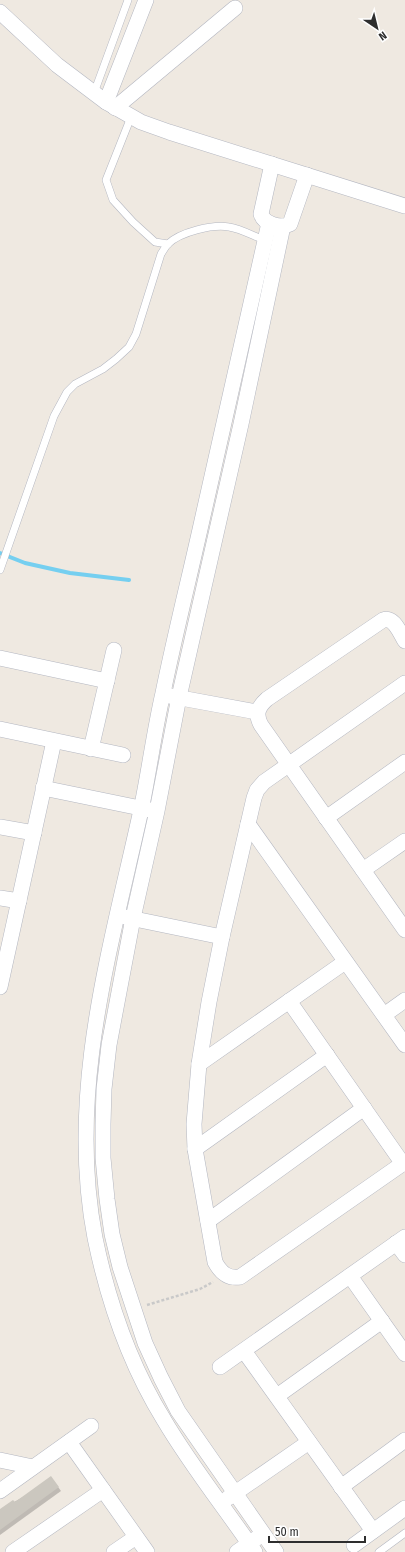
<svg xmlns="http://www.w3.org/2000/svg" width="405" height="1552" font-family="'Fira Sans Condensed',sans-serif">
<rect width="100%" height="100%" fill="#efe9e1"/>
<!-- shadow -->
<path fill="#0003" d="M 53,1480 L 61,1491 L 0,1535 L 0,1510 Z"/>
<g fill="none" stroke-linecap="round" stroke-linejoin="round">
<!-- stream -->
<path stroke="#75cff0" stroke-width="4" d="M 0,553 L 25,563 L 70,573 L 129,580"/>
</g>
<!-- building -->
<path fill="#cbc7bf" d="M 51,1476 L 59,1487 L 0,1530 L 0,1509 L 13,1500 L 15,1502 Z"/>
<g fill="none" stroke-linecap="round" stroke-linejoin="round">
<defs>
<g id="lane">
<path d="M 94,93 L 128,0"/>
<path d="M 131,117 L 106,180 L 113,200 L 133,222 L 155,242 L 168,244"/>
<path d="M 0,570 L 54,416 L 67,392 L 75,384 L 103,369 L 116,359 L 129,347 L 136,334 L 161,254 C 163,251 165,247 168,244 C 180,232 213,224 229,227 C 242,229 255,237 267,241"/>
<path d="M 379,1552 L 405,1533"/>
</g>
<g id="street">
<path d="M 0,12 L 57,65 L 106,102 L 141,122 L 169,132 L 405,206"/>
<path d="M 106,102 L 146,0"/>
<path d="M 115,108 L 235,8"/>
<path d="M 272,164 L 261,214 C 264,224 281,229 290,224 L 307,175"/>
<path d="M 405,641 C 400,633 394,616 383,620 L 267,699 C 258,707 255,714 261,725 L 405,930"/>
<path d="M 0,658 L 107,681"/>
<path d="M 405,683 L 264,782 L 257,790 L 254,798 L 222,937 L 209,1002 L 199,1064 L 194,1124 L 195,1149 L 215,1262 C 221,1273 228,1279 240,1277 L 405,1162"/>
<path d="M 170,696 L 257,712"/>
<path d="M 0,729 L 123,755"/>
<path d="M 91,749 L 114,650"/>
<path d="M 43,788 L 150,810"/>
<path d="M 326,818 L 405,762"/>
<path d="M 248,824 L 405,1045"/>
<path d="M 0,827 L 34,833"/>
<path d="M 363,870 L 405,841"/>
<path d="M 0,898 L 19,901"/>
<path d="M 125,917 L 222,937"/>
<path d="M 0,987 L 54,741"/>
<path d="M 289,1001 L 403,1164"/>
<path d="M 384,1015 L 405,1000"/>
<path d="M 199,1064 L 345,962"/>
<path d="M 195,1149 L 327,1055"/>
<path d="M 208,1221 L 364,1108"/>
<path d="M 396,1243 L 405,1255"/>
<path d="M 350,1276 L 405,1354"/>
<path d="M 244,1351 L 373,1531"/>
<path d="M 220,1367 L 405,1237"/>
<path d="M 277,1396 L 382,1321"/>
<path d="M 69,1442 L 147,1552"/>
<path d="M 0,1460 L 33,1467"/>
<path d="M 341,1487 L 405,1440"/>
<path d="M 0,1491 L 91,1426"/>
<path d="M 228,1498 L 309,1442"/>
<path d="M 354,1545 L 405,1508"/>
<path d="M 13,1552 L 103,1490"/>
<path d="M 114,1552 L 136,1537"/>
<path d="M 237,1552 L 257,1538"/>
<path d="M 255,1552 C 225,1508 191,1466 164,1420 C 130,1365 108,1301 95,1238 C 67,1093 110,951 141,810 C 149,772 154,732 163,693 C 175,634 190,575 203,516 C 225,419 247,321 269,223"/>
<path d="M 276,1552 L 178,1411 L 161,1378 L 145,1343 L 120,1267 L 112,1234 L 107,1199 L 103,1158 L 103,1124 L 104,1089 L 109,1045 L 133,918 L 157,811 L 179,697 L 241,424 L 283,226"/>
</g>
</defs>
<!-- lane casing -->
<use href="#lane" stroke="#b4b7c1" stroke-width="8"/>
<!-- street casing -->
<use href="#street" stroke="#b4b7c1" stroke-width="16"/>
<!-- path -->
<path stroke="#c9c9c9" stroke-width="2.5" stroke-dasharray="3 2" stroke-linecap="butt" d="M 147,1305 L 200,1289 L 213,1282"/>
<!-- lane -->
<use href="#lane" stroke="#fff" stroke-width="7"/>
<!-- street -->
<use href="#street" stroke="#fff" stroke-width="15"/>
</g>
<!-- north arrow -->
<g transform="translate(377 28) rotate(145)" stroke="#ffffff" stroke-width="3" paint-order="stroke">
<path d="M0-3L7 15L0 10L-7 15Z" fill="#2e2e2e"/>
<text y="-6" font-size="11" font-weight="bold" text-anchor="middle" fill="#2e2e2e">N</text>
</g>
<!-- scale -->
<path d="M269 1536v6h96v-6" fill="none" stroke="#2e2e2e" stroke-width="2"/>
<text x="275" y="1536" font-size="12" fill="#2e2e2e" stroke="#ffffff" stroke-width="3" paint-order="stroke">50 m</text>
</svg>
